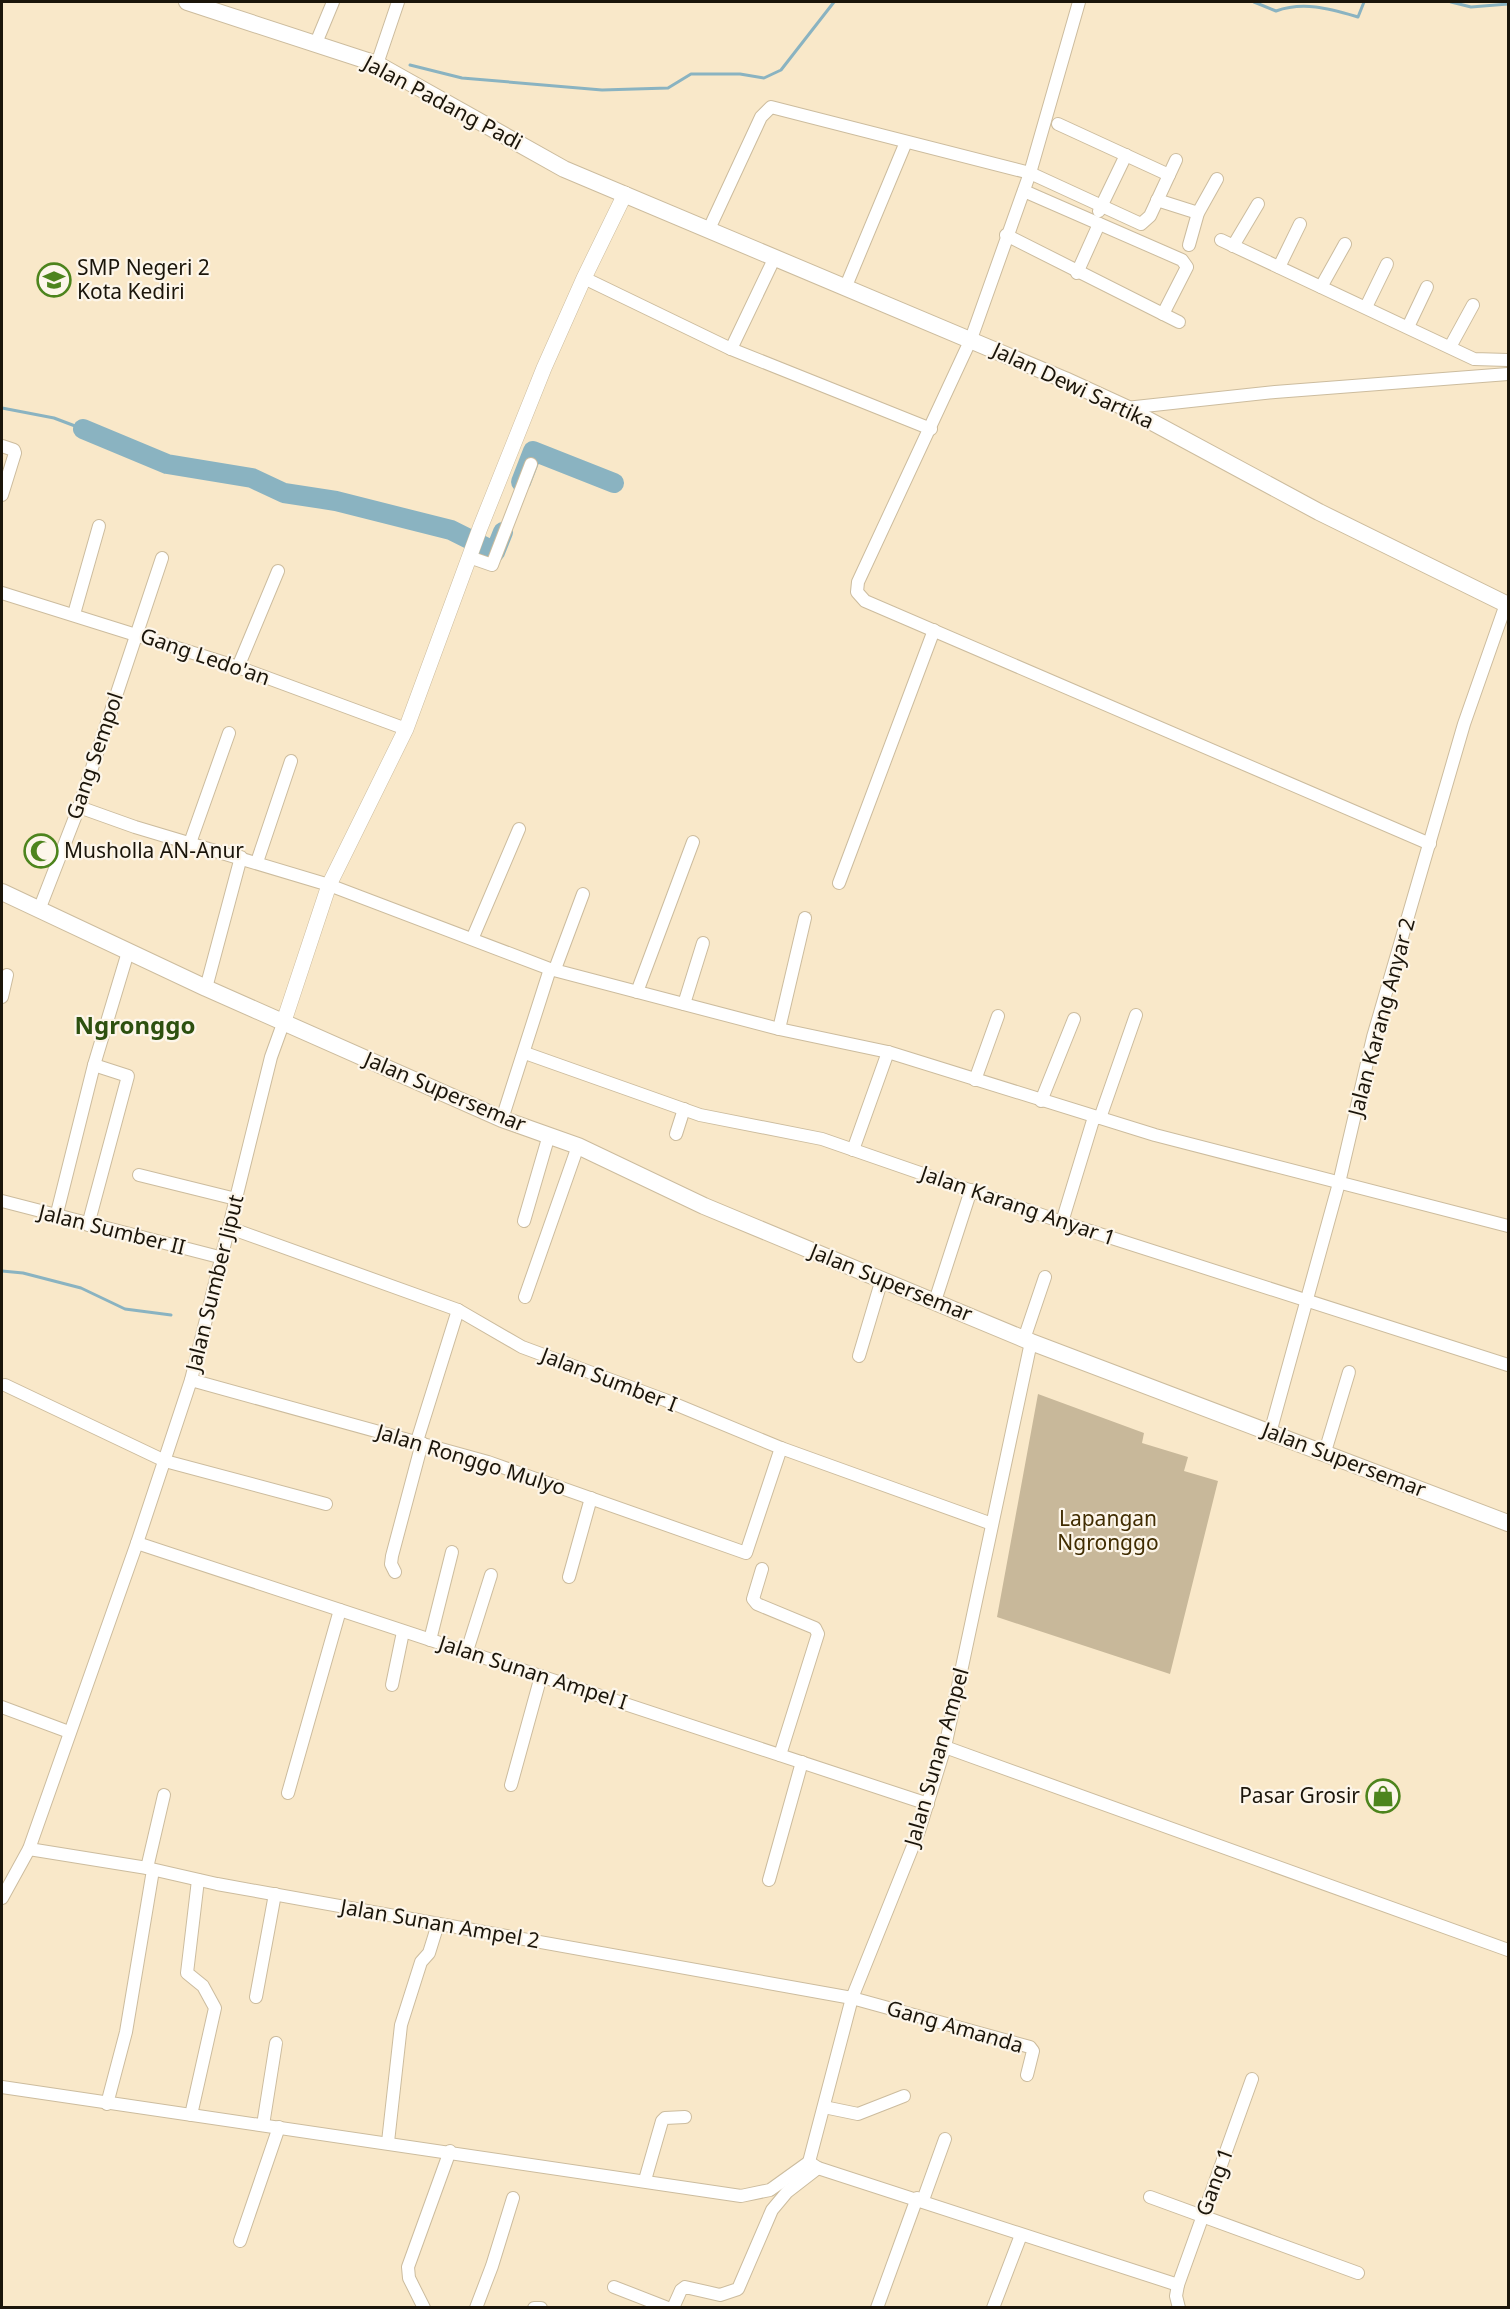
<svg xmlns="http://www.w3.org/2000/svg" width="1510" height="2309" font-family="'Noto Sans',sans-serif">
<rect width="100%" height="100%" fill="#f9e8c9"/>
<!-- green -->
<path fill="#c8b89a" d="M 1038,1394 L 1144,1433 L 1142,1443 L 1188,1457 L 1184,1471 L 1218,1481 L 1170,1674 L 997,1617 Z"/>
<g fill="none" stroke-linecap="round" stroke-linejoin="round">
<!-- stream -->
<g stroke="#8ab3c1" stroke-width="3">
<path d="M 1254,2 L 1276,11 C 1304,1 1330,9 1358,17 L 1364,2"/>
<path d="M 1451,2 L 1471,7 L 1508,4"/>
<path d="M 410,65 L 462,78 L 602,90 L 668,88 L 691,74 L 740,74 L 764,78 L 781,70 L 834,2"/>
<path d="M 2,408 L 54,418 L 83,429"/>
<path d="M 2,1271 L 23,1273 L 81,1288 L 125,1309 L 171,1315"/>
</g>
<!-- river -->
<g stroke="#8ab3c1" stroke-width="20">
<path d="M 83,429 L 167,464 L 252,478 L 284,493 L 336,501 L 451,530 L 495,552 L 503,532"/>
<path d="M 521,482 L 533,451 L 614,483"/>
</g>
<defs>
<g id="minor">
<path d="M 1079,2 L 1030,173 L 971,339 L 858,582 L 857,592 L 865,601 L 1430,844"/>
<path d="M 316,43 L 333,2"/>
<path d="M 377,64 L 398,2"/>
<path d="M 1058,124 L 1169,175"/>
<path d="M 1157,200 L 1198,213"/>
<path d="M 1099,211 L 1126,155"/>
<path d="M 709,229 L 761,117 L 771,107 L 1030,173 L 1141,224 L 1150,216 L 1176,160"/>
<path d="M 1006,235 L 1163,314 L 1187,267 L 1182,260 L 1024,191"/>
<path d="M 1221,240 L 1474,359 L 1508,360"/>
<path d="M 1189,245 L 1198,213 L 1217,179"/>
<path d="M 1233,246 L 1258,204"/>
<path d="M 1279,267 L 1300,224"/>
<path d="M 1077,273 L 1099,224"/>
<path d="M 584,278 L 731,349 L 931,429"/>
<path d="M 846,286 L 906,142"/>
<path d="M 1321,287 L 1345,244"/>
<path d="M 1366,307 L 1387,264"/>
<path d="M 1163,314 L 1179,322"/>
<path d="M 1408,327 L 1427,287"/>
<path d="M 1450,347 L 1473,305"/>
<path d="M 731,349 L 775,257"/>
<path d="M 1126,408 L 1275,392 L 1508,374"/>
<path d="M 2,446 L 14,450 L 15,453 L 2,495"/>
<path d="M 469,557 L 492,565 L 531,464"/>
<path d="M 2,593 L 238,667 L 406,729"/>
<path d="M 74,614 L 99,526"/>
<path d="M 238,667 L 278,571"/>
<path d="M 79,807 L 135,827 L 329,885 L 550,969 L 779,1029 L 888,1052 L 1155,1135 L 1508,1226"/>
<path d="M 190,843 L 229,733"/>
<path d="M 257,862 L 291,761"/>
<path d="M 839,883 L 934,630"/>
<path d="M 39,910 L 79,807 L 162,558"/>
<path d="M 473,937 L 519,829"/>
<path d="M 555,969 L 583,894"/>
<path d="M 206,988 L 241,857"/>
<path d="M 637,992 L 693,842"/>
<path d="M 2,997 L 7,975"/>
<path d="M 684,1004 L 703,943"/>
<path d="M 779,1029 L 805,918"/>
<path d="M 525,1053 L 700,1115 L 822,1139 L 1062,1222 L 1508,1365"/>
<path d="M 975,1080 L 998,1016"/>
<path d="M 1041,1101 L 1074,1019"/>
<path d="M 1100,1118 L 1136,1015"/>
<path d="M 502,1119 L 550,969"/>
<path d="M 676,1134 L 684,1109"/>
<path d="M 853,1150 L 888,1052"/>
<path d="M 139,1175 L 236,1199"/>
<path d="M 2,1201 L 223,1258"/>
<path d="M 56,1217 L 94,1065 L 128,952"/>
<path d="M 524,1221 L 549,1135"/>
<path d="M 1062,1222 L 1094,1117"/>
<path d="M 88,1225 L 128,1076 L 94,1065"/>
<path d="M 230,1228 L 458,1310 L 522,1347 L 665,1400 L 781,1448 L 992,1524"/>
<path d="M 525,1297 L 578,1146"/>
<path d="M 935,1301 L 971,1190"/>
<path d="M 1024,1339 L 1045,1277"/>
<path d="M 859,1356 L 882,1279"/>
<path d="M 191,1380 L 488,1462 L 746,1553 L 781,1448"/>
<path d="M 5,1385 L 165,1461 L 326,1504"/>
<path d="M 1270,1433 L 1339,1183 L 1373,1037 L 1464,724 L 1506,604"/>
<path d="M 417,1441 L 458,1310"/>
<path d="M 1324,1455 L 1349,1372"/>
<path d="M 137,1543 L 928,1804"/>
<path d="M 762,1569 L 753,1599 L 757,1604 L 815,1628 L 818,1634 L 780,1755"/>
<path d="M 395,1572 L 391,1564 L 392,1556 L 422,1443"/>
<path d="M 569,1577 L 591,1498"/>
<path d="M 430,1640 L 452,1552"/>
<path d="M 467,1651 L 491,1575"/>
<path d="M 392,1685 L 403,1632"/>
<path d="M 2,1707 L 69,1732"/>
<path d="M 945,1747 L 1508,1950"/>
<path d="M 511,1785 L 541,1676"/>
<path d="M 288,1793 L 340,1610"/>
<path d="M 29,1849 L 147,1868 L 217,1884 L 852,1998 L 1030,2047 L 1033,2051 L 1027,2075"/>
<path d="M 147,1868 L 164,1795"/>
<path d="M 769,1880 L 802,1762"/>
<path d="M 2,1898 L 29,1849 L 137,1543 L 191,1380 L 271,1057 L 284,1021"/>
<path d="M 256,1997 L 275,1894"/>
<path d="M 2,2087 L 741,2196 L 770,2190 L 809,2162"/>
<path d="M 107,2104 L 126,2032 L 153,1870"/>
<path d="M 824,2107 L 858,2114 L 904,2096"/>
<path d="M 191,2115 L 215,2008 L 203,1986 L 187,1973 L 198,1880"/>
<path d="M 263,2125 L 276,2043"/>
<path d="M 388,2142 L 401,2025 L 421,1962 L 429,1953 L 438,1924"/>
<path d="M 809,2162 L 852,1998 L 919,1831 L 945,1747 L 1031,1342"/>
<path d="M 809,2162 L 818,2168 L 1178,2285"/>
<path d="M 645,2180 L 662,2121 L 665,2118 L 685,2117"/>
<path d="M 1150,2197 L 1358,2273"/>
<path d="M 923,2200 L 945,2139"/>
<path d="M 240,2241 L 279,2127"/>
<path d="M 614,2287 L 668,2308"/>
<path d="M 424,2308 L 409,2278 L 408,2267 L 450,2151"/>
<path d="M 476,2308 L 492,2266 L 513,2198"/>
<path d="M 534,2308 L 541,2308"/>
<path d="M 673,2308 L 681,2290 L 685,2287 L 720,2295 L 738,2289 L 772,2210 L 787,2192 L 818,2168"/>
<path d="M 877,2308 L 917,2198"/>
<path d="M 993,2308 L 1021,2235"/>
<path d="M 1179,2308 L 1176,2296 L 1178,2285 L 1252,2079"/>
</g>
<path id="tertiary" d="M 284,1021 L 329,885 L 406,729 L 480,528 L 544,368 L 584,278 L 625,194"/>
<g id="secondary">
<path d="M 187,2 L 377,64 L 564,169 L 1065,380 L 1126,408 L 1319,512 L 1508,605"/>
<path d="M 2,892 L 206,988 L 502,1119 L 578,1146 L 704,1206 L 1031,1342 L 1508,1523"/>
</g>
</defs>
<!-- minor casing -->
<use href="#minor" stroke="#ccbc9e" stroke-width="14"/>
<!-- tertiary casing -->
<use href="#tertiary" stroke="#ccbc9e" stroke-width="16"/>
<!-- secondary casing -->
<use href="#secondary" stroke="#ccbc9e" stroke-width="18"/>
<!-- minor -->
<use href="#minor" stroke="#fff" stroke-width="12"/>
<!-- tertiary -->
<use href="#tertiary" stroke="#fff" stroke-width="15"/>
<!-- secondary -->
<use href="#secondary" stroke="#fff" stroke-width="16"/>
</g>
<!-- icons -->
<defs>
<symbol id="school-ring" viewBox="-11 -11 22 22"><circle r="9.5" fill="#fdf6ea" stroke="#4d841d" stroke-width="1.5"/><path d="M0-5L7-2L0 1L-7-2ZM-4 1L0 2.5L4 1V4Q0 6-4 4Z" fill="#4d841d"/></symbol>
<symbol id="mosque-ring" viewBox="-11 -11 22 22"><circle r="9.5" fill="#fdf6ea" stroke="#4d841d" stroke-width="1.5"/><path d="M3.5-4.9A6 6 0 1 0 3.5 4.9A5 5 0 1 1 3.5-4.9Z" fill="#4d841d"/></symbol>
<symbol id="shop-ring" viewBox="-11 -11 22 22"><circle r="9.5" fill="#fdf6ea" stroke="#4d841d" stroke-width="1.5"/><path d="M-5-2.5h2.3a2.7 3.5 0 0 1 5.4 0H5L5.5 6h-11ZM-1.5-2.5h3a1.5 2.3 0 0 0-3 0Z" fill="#4d841d"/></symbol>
</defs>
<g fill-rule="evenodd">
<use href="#school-ring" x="35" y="261" width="38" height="38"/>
<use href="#mosque-ring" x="22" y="832" width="38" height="38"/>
<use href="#shop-ring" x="1364" y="1777" width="38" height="38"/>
</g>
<g text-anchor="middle" stroke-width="4.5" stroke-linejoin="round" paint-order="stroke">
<!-- street labels -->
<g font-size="21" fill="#1b150a" stroke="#fdf6ea">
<text transform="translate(443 103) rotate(28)" y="7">Jalan Padang Padi</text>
<text transform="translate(1073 386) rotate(25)" y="7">Jalan Dewi Sartika</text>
<text transform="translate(205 657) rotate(19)" y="7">Gang Ledo'an</text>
<text transform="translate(95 756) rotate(-71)" y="7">Gang Sempol</text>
<text transform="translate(1382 1017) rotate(-75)" y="7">Jalan Karang Anyar 2</text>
<text transform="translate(445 1092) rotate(23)" y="7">Jalan Supersemar</text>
<text transform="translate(1018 1206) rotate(19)" y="7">Jalan Karang Anyar 1</text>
<text transform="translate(112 1230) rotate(14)" y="7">Jalan Sumber II</text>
<text transform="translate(215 1283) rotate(-76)" y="7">Jalan Sumber Jiput</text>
<text transform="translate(891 1283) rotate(22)" y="7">Jalan Supersemar</text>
<text transform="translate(609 1380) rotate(21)" y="7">Jalan Sumber I</text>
<text transform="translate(471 1460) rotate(17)" y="7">Jalan Ronggo Mulyo</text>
<text transform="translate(1344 1460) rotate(21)" y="7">Jalan Supersemar</text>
<text transform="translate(533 1673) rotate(18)" y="7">Jalan Sunan Ampel I</text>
<text transform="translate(937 1757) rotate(-74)" y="7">Jalan Sunan Ampel</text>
<text transform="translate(440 1924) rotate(10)" y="7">Jalan Sunan Ampel 2</text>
<text transform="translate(955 2027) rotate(16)" y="7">Gang Amanda</text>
<text transform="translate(1215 2182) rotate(-70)" y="7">Gang 1</text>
</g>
<!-- poi labels -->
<g font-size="21" fill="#1b150a" stroke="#fdf6ea" text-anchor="start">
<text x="77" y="275">SMP Negeri 2<tspan x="77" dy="24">Kota Kediri</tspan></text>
<text x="64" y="858">Musholla AN-Anur</text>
<text x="1360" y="1803" text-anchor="end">Pasar Grosir</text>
</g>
<!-- park labels -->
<g font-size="21" fill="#402c01" stroke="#fdf6ea">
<text x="1108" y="1526">Lapangan<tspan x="1108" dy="24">Ngronggo</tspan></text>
</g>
<!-- quarter labels -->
<g font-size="24" font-weight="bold" fill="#2d500f" stroke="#fdf6ea">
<text x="135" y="1034">Ngronggo</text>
</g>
</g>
<!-- border -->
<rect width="1510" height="2309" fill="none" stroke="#1b150a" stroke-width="6"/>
</svg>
